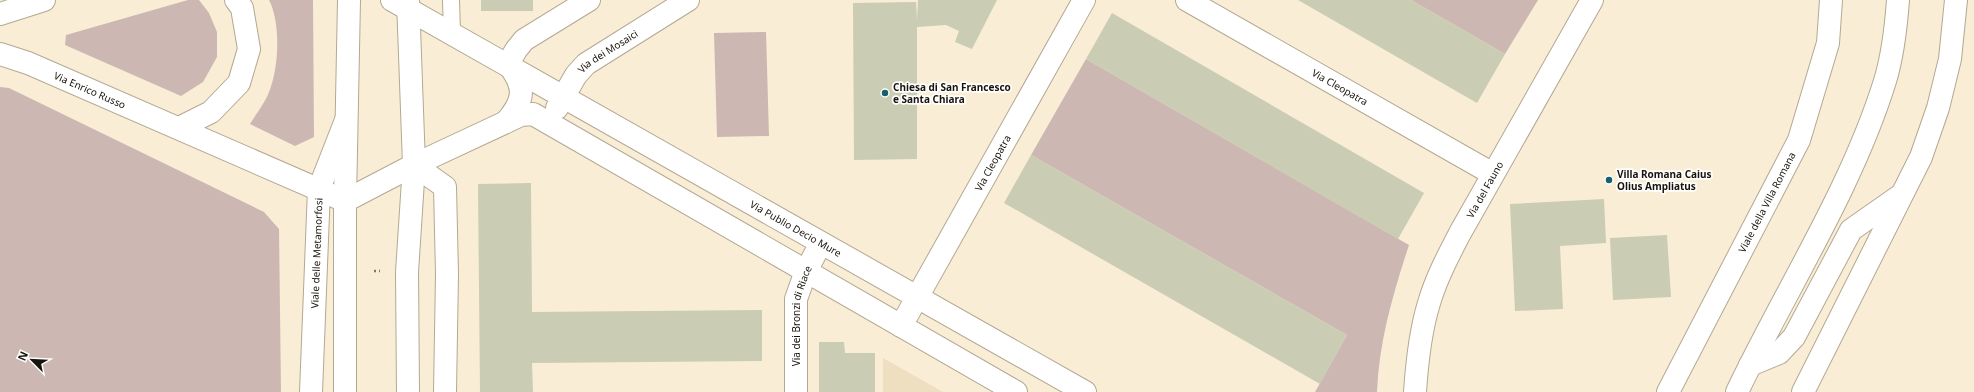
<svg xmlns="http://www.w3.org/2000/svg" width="1974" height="392" font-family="'Noto Sans',sans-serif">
<rect width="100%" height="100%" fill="#f9edd5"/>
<!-- built -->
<path fill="#efdfc1" d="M 883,358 L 943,392 L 883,392 Z"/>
<!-- green -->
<g fill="#cdb7b2">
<path d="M 188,0 L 199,0 L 209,13 L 217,32 L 217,57 L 203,82 L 181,96 L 65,45 L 66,35 Z"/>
<path d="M 269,0 L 313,0 L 314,137 L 295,146 L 250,124 C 256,114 265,103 269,92 C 279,68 281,23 269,0 Z"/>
<path d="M 1411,0 L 1538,0 L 1505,54 Z"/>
<path d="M 766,32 L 769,136 L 717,137 L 714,33 Z"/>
<path d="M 1086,59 L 1409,245 C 1393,294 1379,341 1377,392 L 1315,392 L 1347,335 L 1031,155 Z"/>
<path d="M 0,87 L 9,88 L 264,212 L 279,229 L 281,392 L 0,392 Z"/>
</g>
<!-- building -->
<g fill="#caccb3">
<rect x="481" y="0" width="52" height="11"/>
<path d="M 918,0 L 997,0 L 972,49 L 955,42 L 959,31 L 946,25 L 917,27 L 917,159 L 854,160 L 853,3 L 916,2 L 917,20 Z"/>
<path d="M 1298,0 L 1411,0 L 1505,54 L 1477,103 Z"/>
<path d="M 1112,13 L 1424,193 L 1398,239 L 1086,59 Z"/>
<path d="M 1031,155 L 1347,335 L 1320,384 L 1004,203 Z"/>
<path d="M 531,183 L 532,312 L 762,310 L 762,361 L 532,363 L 533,392 L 480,392 L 478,184 Z"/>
<path d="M 1604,199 L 1606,243 L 1560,246 L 1563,309 L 1515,311 L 1510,204 Z"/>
<path d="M 1667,235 L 1671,297 L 1613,300 L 1610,238 Z"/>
<path d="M 819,342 L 844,342 L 845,353 L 875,353 L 875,392 L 819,392 Z"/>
</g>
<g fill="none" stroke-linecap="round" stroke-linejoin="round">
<defs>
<path id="service" d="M 451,0 L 452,33"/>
<g id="minor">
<path id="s1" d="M 392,0 L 1085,392"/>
<path id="s2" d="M 1187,0 L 1493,174"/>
<path d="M 0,14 L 44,0"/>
<path id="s3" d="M 0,54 L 28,63 L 345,201 L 414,165 L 521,115 L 533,114 L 1016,392"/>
<path id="s4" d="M 557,108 L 576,75 L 586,64 L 688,0"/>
<path d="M 506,122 C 525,100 526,87 508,64 L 516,50 L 524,40 L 589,0"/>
<path d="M 179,128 L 211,112 L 239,83 L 249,49 L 242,8 L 236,0"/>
<path d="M 414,165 L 445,187 L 447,274 L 445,392"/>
<path id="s5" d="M 901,326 L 1084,0"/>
<path id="s6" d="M 311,392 L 319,189 L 346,120"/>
<path id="s7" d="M 796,392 L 796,299 L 806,271 L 821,243"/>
<path id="s8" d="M 1415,392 C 1417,362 1420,332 1429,303 C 1436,279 1448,256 1460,233 L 1592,0"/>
<path d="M 1803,392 L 1921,157 L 1938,108 L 1950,59 L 1956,0"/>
</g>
<g id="tertiary">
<path d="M 345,392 L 345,201 L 349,0"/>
<path d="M 408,392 L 407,272 L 414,165 L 408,0"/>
</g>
<g id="secondary">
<path d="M 1750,365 L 1779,353 L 1794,337 L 1851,230 L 1901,195"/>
<path id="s9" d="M 1668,392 L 1799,140 L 1828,43 L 1831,0"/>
<path d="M 1737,392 C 1786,289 1851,190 1885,81 C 1893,55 1896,27 1898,0"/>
</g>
</defs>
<!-- service casing -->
<use href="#service" stroke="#b3a892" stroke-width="18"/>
<!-- minor casing -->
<use href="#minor" stroke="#b3a892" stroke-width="24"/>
<!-- tertiary casing -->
<use href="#tertiary" stroke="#b3a892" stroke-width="24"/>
<!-- secondary casing -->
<use href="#secondary" stroke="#b3a892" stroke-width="24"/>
<!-- path -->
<path stroke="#807869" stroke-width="2.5" stroke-dasharray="2 3" stroke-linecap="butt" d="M 374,271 L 380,271"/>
<!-- service -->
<use href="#service" stroke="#fff" stroke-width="16"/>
<!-- minor -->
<use href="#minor" stroke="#fff" stroke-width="22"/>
<!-- tertiary -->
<use href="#tertiary" stroke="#fff" stroke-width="22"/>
<!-- secondary -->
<use href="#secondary" stroke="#fff" stroke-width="22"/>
</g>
<!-- markers -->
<g fill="#155f6e" stroke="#fff" stroke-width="1.5">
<circle cx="885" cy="93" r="4"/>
<circle cx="1609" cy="180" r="4"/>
</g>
<g text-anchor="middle" stroke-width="3.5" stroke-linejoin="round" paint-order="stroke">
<!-- street labels -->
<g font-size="10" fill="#18140c" stroke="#fff">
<text dy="4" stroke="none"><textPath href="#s4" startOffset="78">Via dei Mosaici</textPath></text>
<text dy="4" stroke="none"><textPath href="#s2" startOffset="176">Via Cleopatra</textPath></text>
<text dy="4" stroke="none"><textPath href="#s3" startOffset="97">Via Enrico Russo</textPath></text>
<text dy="4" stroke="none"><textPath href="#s5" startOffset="187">Via Cleopatra</textPath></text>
<text dy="4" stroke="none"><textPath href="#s8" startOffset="217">Via del Fauno</textPath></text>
<text dy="4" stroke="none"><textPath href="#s9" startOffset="214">Viale della Villa Romana</textPath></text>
<text dy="4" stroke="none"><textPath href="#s1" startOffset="464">Via Publio Decio Mure</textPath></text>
<text dy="4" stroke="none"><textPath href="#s6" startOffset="139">Viale delle Metamorfosi</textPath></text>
<text dy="4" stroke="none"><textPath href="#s7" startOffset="77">Via dei Bronzi di Riace</textPath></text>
</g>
<!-- poi labels -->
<g font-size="10" font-weight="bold" fill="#18140c" stroke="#fff" text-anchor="start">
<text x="893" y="91">Chiesa di San Francesco<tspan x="893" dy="12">e Santa Chiara</tspan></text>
<text x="1617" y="178">Villa Romana Caius<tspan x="1617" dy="12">Olius Ampliatus</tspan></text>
</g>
</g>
<!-- north arrow -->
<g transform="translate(32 360) rotate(294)" stroke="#ffffff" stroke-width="3" paint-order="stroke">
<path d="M0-3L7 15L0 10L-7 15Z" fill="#18140c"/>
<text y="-6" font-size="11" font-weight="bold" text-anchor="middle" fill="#18140c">N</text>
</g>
</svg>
